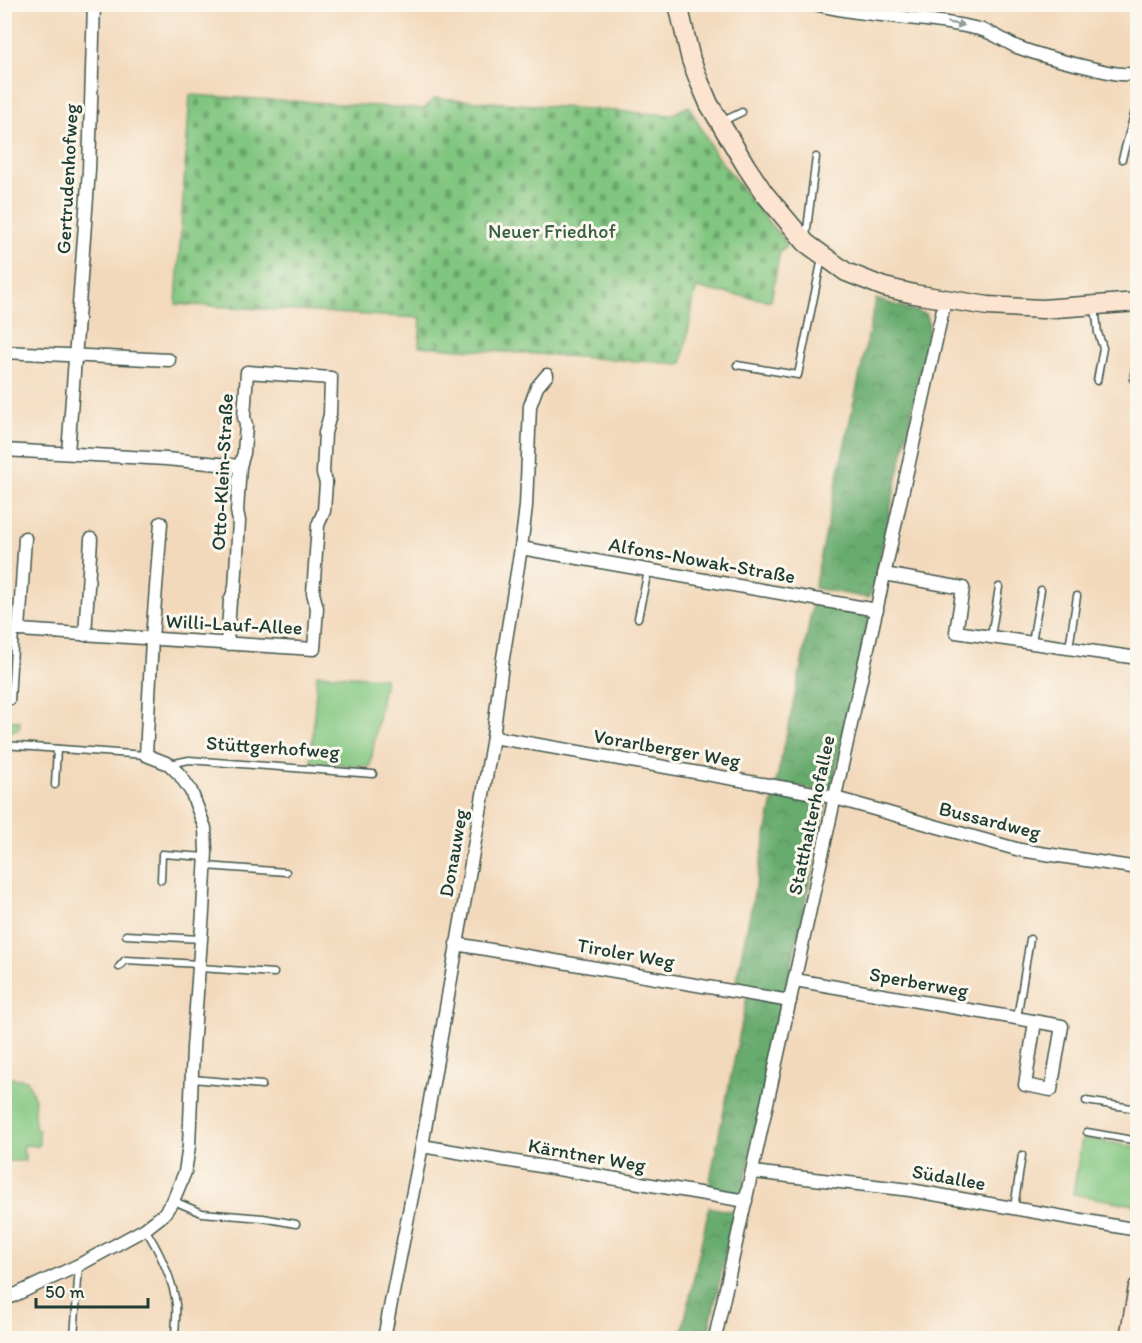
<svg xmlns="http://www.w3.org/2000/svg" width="1142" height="1343" font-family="Itim,sans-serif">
<defs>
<pattern id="forest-crowns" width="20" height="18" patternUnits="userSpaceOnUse" patternTransform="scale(1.5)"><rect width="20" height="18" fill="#68ab6e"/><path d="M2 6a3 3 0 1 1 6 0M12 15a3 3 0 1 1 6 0" fill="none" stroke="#558c5b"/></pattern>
<pattern id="cemetery-stones" width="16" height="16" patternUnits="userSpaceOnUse" patternTransform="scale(1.5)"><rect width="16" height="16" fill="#81c680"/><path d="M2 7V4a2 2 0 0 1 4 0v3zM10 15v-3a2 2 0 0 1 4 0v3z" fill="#69a26a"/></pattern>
</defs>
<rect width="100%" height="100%" fill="#fbf7ec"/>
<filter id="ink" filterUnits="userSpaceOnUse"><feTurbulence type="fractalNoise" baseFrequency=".0167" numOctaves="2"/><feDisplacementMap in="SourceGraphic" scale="12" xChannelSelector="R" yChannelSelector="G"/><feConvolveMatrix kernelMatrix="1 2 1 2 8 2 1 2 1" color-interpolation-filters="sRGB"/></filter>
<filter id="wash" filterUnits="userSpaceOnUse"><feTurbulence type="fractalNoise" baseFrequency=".008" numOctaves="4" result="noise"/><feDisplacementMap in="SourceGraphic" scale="24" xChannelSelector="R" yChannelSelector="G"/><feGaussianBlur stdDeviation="1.35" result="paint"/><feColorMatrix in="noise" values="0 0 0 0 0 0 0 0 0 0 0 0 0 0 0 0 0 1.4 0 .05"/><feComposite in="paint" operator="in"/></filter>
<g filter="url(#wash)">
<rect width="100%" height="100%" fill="#f3d9bc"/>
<!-- green -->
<g fill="#81c680" stroke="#50825a" stroke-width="1.5">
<path d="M 317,674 L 385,678 L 370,767 L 311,762 Z"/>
<path d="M 4,720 L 20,721 L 19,729 L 15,731 L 5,731 Z"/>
<path d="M 12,1078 L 27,1080 L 35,1099 L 34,1111 L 35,1129 L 39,1130 L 39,1146 L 24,1145 L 23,1153 L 25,1154 L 25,1161 L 6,1161 L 6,1153 L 5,1152 L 5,1084 Z"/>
<path d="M 1082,1138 L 1137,1147 L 1137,1190 L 1135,1205 L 1073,1194 Z"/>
</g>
<!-- forest -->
<g fill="url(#forest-crowns)" stroke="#447451" stroke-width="1.5">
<path d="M 876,299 L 926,314 L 928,319 L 929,327 L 918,385 L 872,591 L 868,598 L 814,588 Z"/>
<path d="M 813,602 L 871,613 L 830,794 L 776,783 L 801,668 Z"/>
<path d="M 775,791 L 827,801 L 785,995 L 735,987 Z"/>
<path d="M 747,997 L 783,1003 L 742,1195 L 708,1189 Z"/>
<path d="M 709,1207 L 735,1212 L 707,1338 L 681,1338 Z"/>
</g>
<!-- cemetery -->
<path fill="url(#cemetery-stones)" stroke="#50825a" stroke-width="1.5" d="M 190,95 L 424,109 L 435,98 L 671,115 L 689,106 L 715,154 L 769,223 L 786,242 L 785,248 L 780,250 L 771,301 L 696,288 L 682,364 L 419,346 L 421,318 L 176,304 Z"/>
</g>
<g filter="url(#ink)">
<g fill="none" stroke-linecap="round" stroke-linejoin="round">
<defs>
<g id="lane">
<path d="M 723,121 L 742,112"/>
<path d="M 1122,159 L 1138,100"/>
<path d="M 806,237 L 816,157"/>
<path d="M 1095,306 L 1098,333 L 1103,348 L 1097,381"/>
<path d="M 737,365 L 798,375 L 822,258"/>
<path d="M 1133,379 L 1138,353"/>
<path d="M 638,618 L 648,571"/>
<path d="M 991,637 L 999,587"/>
<path d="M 1032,642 L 1041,590"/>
<path d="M 1069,648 L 1077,596"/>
<path d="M 11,701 L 15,630"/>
<path d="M 4,745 L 146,755"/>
<path d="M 170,764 L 189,760 L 373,774"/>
<path d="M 55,785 L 57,749"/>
<path d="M 206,866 L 286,872"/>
<path d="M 161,880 L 162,854 L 206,857"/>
<path d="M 126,935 L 201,939"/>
<path d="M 119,967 L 125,960 L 200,964"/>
<path d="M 200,968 L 274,973"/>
<path d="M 1017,1018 L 1030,939"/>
<path d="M 192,1079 L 262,1085"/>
<path d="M 1086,1101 L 1138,1109"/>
<path d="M 1087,1132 L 1138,1141"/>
<path d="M 174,1201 L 202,1213 L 263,1218 L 296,1224"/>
<path d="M 1014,1208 L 1022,1155"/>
<path d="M 145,1229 C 158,1248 174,1282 176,1305 C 177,1316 175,1327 175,1338"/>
<path d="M 74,1338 L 79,1265"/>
</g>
<g id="street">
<path d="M 815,4 C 869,18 925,16 979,29 C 992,32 1004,41 1017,47 C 1038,55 1061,61 1083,66 C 1101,70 1119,77 1138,73"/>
<path d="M 4,352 L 169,360"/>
<path d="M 4,450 L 166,459 L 240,466"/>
<path d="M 68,453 L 89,170 L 94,4"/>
<path d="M 521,548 L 877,610"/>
<path d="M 884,574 L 963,588 L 956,632 L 1138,658"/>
<path d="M 4,629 C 108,636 211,643 314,649 L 317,608 L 313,593 L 318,525 L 324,511 L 326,483 L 323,473 L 325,433 L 330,415 L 331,378 L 247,372 L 244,417 L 246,425 L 244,453 L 240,466 L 237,511 L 239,521 L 235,588 L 230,601 L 227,644"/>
<path d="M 19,630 L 25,538"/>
<path d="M 85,635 L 91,539"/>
<path d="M 493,737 L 814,793 L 835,798 L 1020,850 L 1138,868"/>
<path d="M 456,944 L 790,1001"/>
<path d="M 795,980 L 1062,1026 L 1051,1090 L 1025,1085 L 1035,1022"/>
<path d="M 422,1146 L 746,1201"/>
<path d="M 753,1172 L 910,1190 L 1138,1230"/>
<path d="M 4,1300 L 79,1265 L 145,1229 L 163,1215 L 173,1201 L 185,1172 L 189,1146 L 193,1048 L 203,912 L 206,852 L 205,828 L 191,791 L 180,775 L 169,764 L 146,755 L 152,639 L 161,523"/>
<path d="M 384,1338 L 422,1146 L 493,737 L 502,664 L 521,548 L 526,506 L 530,406 L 537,387 L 547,375"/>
<path d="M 715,1338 L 945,300"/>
</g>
<g id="secondary">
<path d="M 678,4 L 691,60 L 700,83 L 709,104 L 746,166 L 764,193 L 806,243 L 846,272 L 884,287 L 914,294 L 988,306 L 1042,309 L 1138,302"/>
<path d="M 1129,1338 L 1138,1287"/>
</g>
</defs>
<!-- lane casing -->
<use href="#lane" stroke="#3f5448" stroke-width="9"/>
<!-- street casing -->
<use href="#street" stroke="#3f5448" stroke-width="15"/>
<!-- secondary casing -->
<use href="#secondary" stroke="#3f5448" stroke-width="21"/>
<!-- lane -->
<use href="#lane" stroke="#fff" stroke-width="6"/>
<!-- street -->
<use href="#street" stroke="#fff" stroke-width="12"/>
<!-- secondary -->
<use href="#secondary" stroke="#fde4d1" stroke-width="18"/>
</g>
<!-- one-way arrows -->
<defs><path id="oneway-solid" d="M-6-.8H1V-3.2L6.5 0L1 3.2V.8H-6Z" transform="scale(1.5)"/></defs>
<use fill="#8f9e9a" href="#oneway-solid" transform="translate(956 24) rotate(10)"/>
</g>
<g text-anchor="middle" stroke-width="6" stroke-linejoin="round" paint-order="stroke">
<!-- street labels -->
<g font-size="20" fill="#1f3d34" stroke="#fbf7ec">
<text transform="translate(67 179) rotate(-87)" y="7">Gertrudenhofweg</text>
<text transform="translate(222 472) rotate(-87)" y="7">Otto-Klein-Straße</text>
<text transform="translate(702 560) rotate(10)" y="7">Alfons-Nowak-Straße</text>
<text transform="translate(234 624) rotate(3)" y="7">Willi-Lauf-Allee</text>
<text transform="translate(273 747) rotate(4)" y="7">Stüttgerhofweg</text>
<text transform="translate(667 748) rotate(10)" y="7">Vorarlberger Weg</text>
<text transform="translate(811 815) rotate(-78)" y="7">Statthalterhofallee</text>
<text transform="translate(990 820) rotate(14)" y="7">Bussardweg</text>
<text transform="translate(453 853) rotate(-80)" y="7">Donauweg</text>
<text transform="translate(626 953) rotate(10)" y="7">Tiroler Weg</text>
<text transform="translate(919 982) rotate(10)" y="7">Sperberweg</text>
<text transform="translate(587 1155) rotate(10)" y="7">Kärntner Weg</text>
<text transform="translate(949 1177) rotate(10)" y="7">Südallee</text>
</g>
<!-- park labels -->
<g font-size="20" fill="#385f47" stroke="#fbf7ec">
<text x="552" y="238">Neuer Friedhof</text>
</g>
</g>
<!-- margin -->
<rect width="1142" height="1343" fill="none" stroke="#fbf7ec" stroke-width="24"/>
<!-- scale -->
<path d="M36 1298v9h112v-9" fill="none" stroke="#1f3d34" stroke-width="3"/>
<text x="45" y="1298" font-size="18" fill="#1f3d34" stroke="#fbf7ec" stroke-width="4.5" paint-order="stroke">50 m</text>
</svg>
